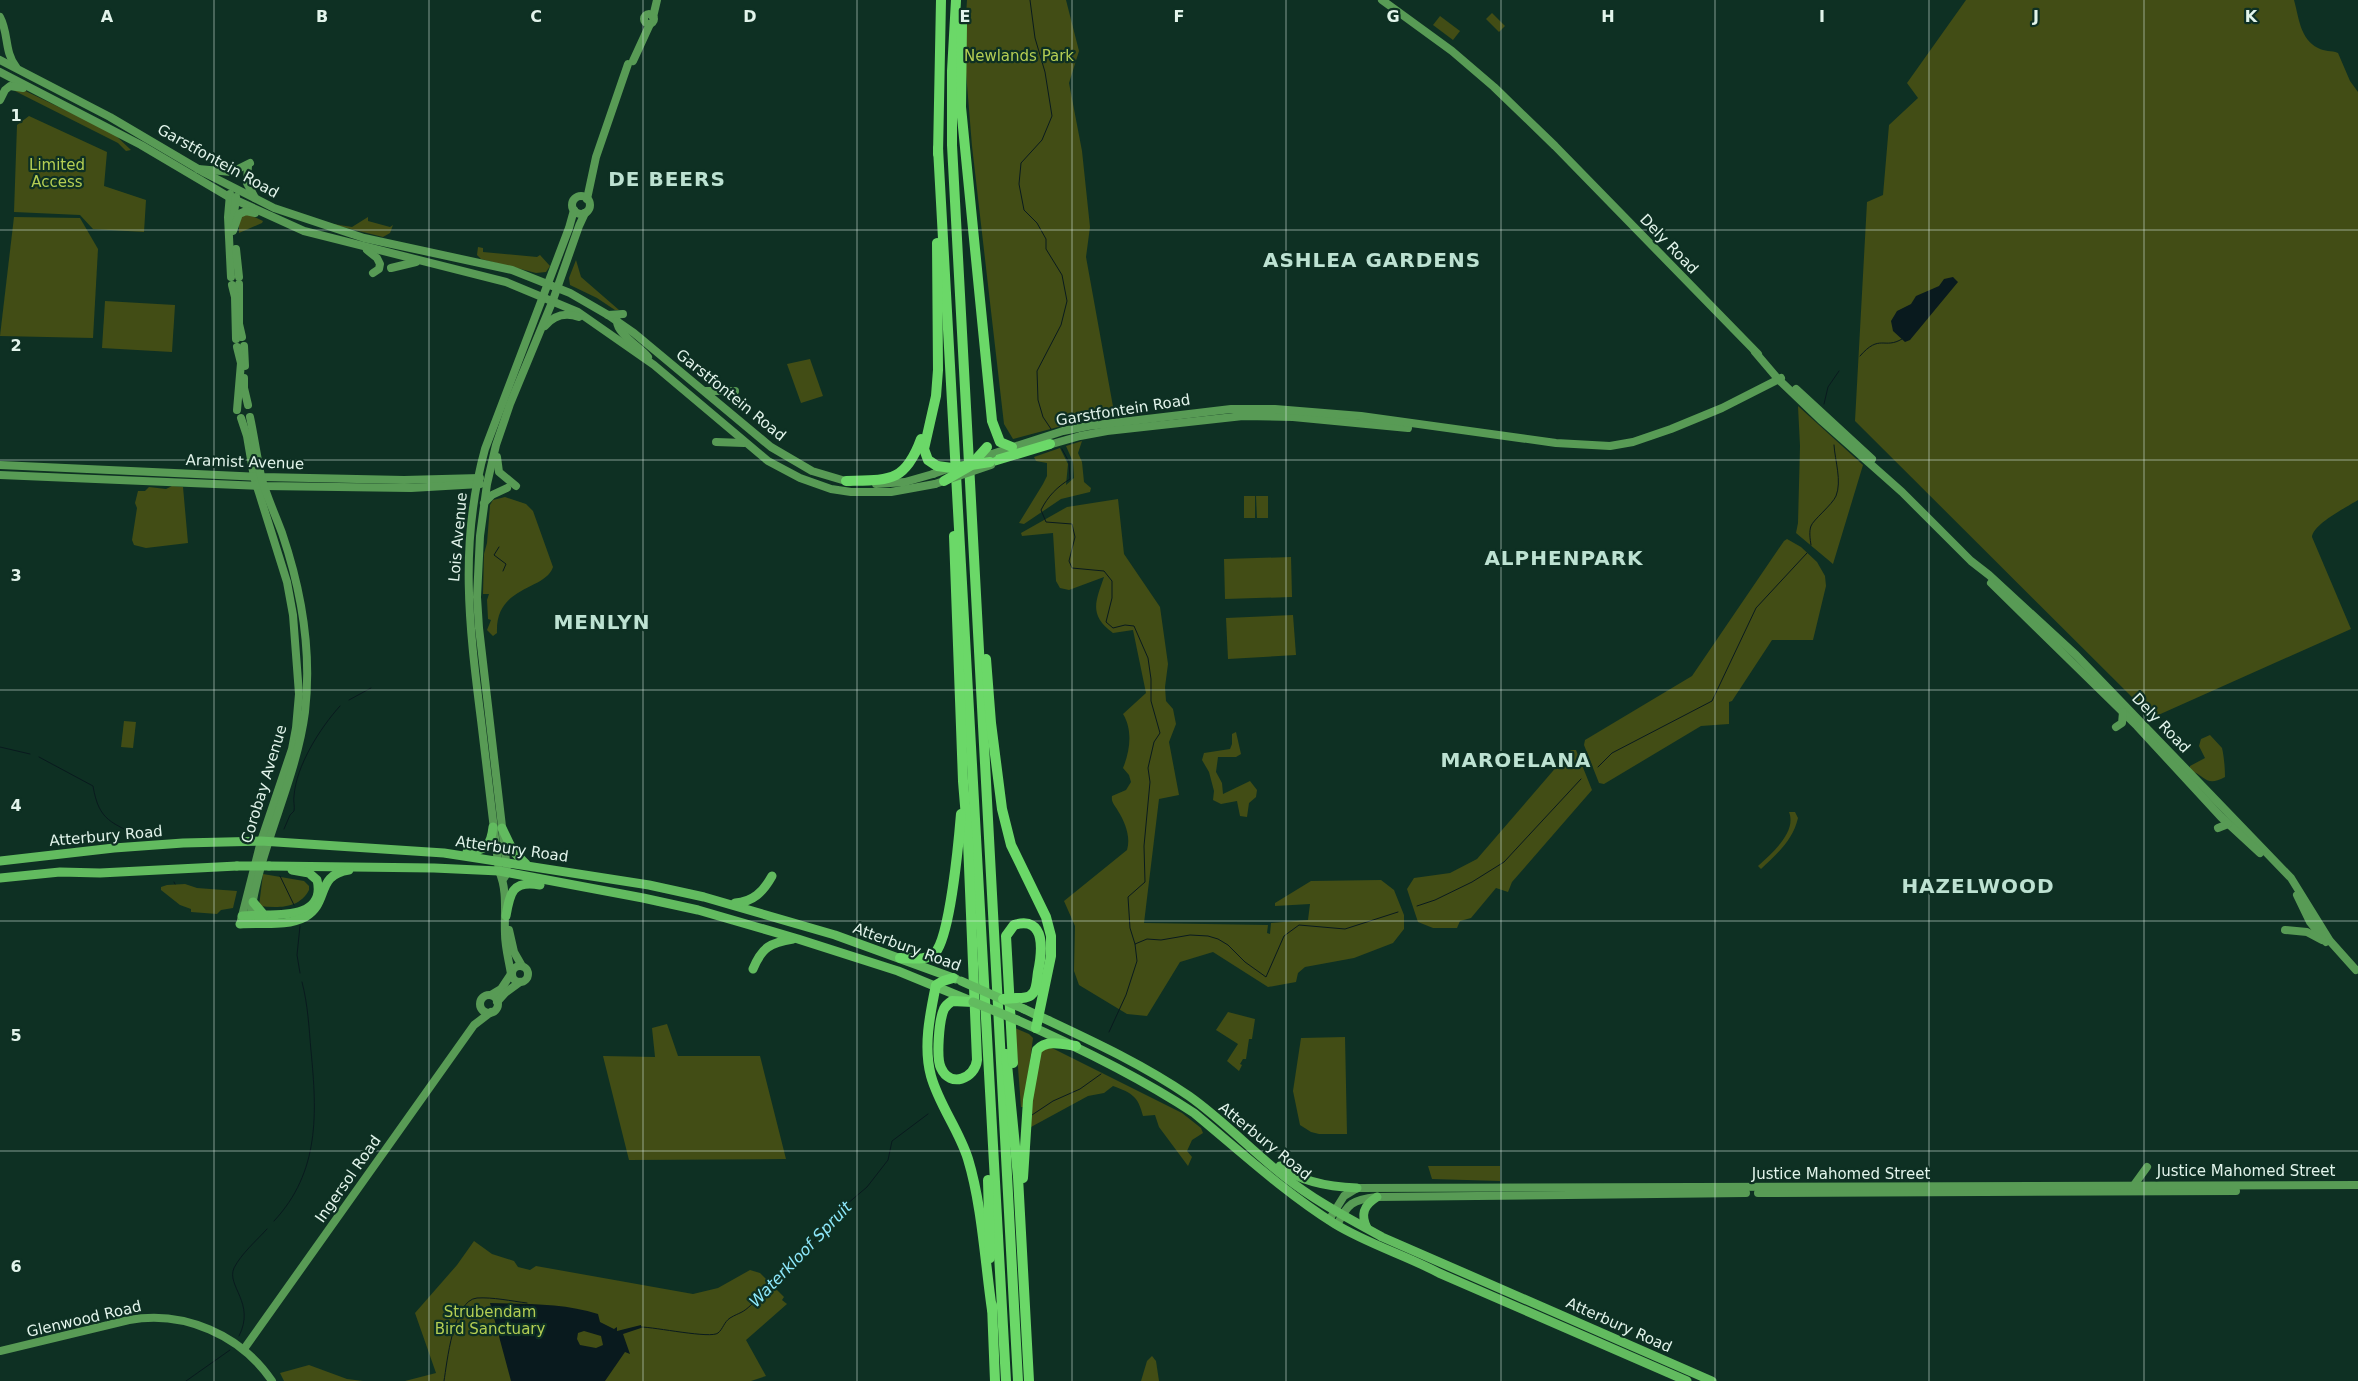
<svg xmlns="http://www.w3.org/2000/svg" width="2358" height="1381" font-family="'DejaVu Sans',sans-serif">
<rect width="100%" height="100%" fill="#0e3023"/>
<!-- green -->
<g fill="#424d15">
<path d="M 967,0 L 1066,0 L 1079,51 L 1069,83 L 1082,151 L 1090,227 L 1086,257 L 1114,412 L 1013,439 L 1004,424 L 972,146 L 964,48 Z"/>
<path d="M 1966,0 L 2294,0 C 2299,18 2300,39 2318,48 C 2325,52 2331,50 2338,53 L 2350,81 L 2358,92 L 2358,500 C 2347,507 2313,524 2312,537 L 2351,629 L 2156,716 L 2147,712 L 1855,421 L 1867,202 L 1883,195 L 1889,125 L 1918,98 L 1907,83 Z"/>
<path d="M 1492,13 L 1505,26 L 1499,32 L 1486,19 Z"/>
<path d="M 1440,16 L 1460,31 L 1453,40 L 1433,25 Z"/>
<path d="M 15,86 L 113,133 L 131,150 L 126,151 L 118,143 L 13,90 Z"/>
<path d="M 29,116 L 107,152 L 104,186 L 146,200 L 144,232 L 93,229 L 80,215 L 14,212 L 17,125 Z"/>
<path d="M 248,214 L 263,221 L 262,223 L 239,233 L 239,220 L 242,215 Z"/>
<path d="M 14,217 L 80,218 L 98,249 L 93,338 L 0,336 Z"/>
<path d="M 368,217 L 368,221 L 390,227 L 393,225 L 390,233 L 383,237 L 327,223 L 352,227 Z"/>
<path d="M 478,247 L 483,248 L 483,252 L 537,257 L 540,255 L 550,266 L 546,272 L 536,273 L 481,259 L 477,255 Z"/>
<path d="M 576,260 L 581,277 L 619,310 L 615,310 L 597,298 L 570,285 L 569,278 Z"/>
<path d="M 105,301 L 175,305 L 172,352 L 102,348 Z"/>
<path d="M 810,359 L 823,396 L 801,403 L 787,364 Z"/>
<path d="M 1798,406 L 1863,465 L 1833,564 L 1796,533 L 1798,523 L 1800,446 Z"/>
<path d="M 1082,441 L 1078,453 L 1082,462 L 1084,482 L 1091,488 L 1090,492 L 1061,499 L 1024,524 L 1019,523 L 1043,484 L 1047,476 L 1047,463 L 1036,461 L 1034,457 L 1060,448 L 1068,464 L 1066,485 L 1074,478 L 1073,462 L 1066,446 Z"/>
<path d="M 172,486 L 183,487 L 188,543 L 146,548 L 134,545 L 132,540 L 137,508 L 135,503 L 138,491 L 145,491 L 149,487 L 166,489 Z"/>
<rect x="1244" y="496" width="11" height="22"/>
<path d="M 1256,496 L 1268,496 L 1268,518 L 1257,518 Z"/>
<path d="M 505,497 L 526,504 L 533,511 L 553,567 C 545,591 495,585 497,633 L 493,636 L 487,630 L 491,620 L 488,619 L 487,600 L 489,594 L 483,594 L 484,554 L 487,543 L 490,505 L 493,500 Z"/>
<path d="M 1118,499 L 1124,554 L 1160,607 L 1168,664 L 1165,687 L 1166,701 L 1173,709 L 1176,724 L 1169,742 L 1179,795 L 1159,799 L 1144,923 L 1268,925 L 1267,933 L 1270,934 L 1271,923 L 1308,920 L 1310,904 L 1275,906 L 1275,903 L 1311,881 L 1381,880 L 1394,890 L 1404,915 L 1404,929 L 1393,943 L 1354,958 L 1305,967 L 1298,973 L 1296,982 L 1268,987 L 1213,952 L 1180,962 L 1147,1016 L 1127,1014 L 1079,985 L 1074,971 L 1075,926 L 1064,901 L 1127,850 C 1131,837 1125,822 1118,811 C 1115,805 1111,803 1112,796 L 1126,790 L 1131,782 L 1129,775 L 1123,768 C 1130,751 1133,730 1123,714 L 1146,693 L 1133,630 L 1113,633 C 1088,615 1096,601 1104,577 L 1069,590 L 1060,588 L 1056,581 L 1053,533 L 1022,536 L 1021,533 L 1067,507 Z"/>
<path d="M 1787,539 L 1801,547 L 1817,562 L 1825,576 L 1826,586 L 1813,640 L 1772,640 L 1732,701 L 1729,702 L 1729,724 L 1701,726 L 1604,784 L 1599,783 L 1584,745 L 1585,740 L 1692,676 L 1784,541 Z"/>
<path d="M 1291,557 L 1292,597 L 1225,599 L 1224,559 Z"/>
<path d="M 1293,615 L 1296,655 L 1228,659 L 1226,618 Z"/>
<path d="M 124,721 L 136,722 L 133,748 L 121,747 Z"/>
<path d="M 1236,732 L 1241,754 L 1236,757 L 1218,757 L 1216,772 L 1222,783 L 1223,794 L 1250,781 L 1257,790 L 1256,797 L 1249,803 L 1247,817 L 1240,816 L 1237,801 L 1221,804 L 1213,800 L 1214,791 L 1209,772 L 1202,760 L 1204,753 L 1230,749 L 1232,744 L 1232,734 Z"/>
<path d="M 2210,735 L 2222,748 C 2224,756 2225,769 2225,777 C 2206,787 2207,777 2190,770 L 2190,766 L 2205,758 L 2199,746 L 2201,739 Z"/>
<path d="M 1571,750 L 1576,750 L 1592,790 L 1512,882 L 1508,892 L 1496,888 L 1471,918 L 1460,921 L 1457,928 L 1433,928 L 1418,922 L 1407,889 L 1414,878 L 1450,873 L 1477,859 Z"/>
<path d="M 1789,812 L 1795,812 L 1798,818 C 1793,840 1777,854 1761,869 L 1758,866 C 1772,853 1797,832 1789,812 Z"/>
<path d="M 263,874 L 304,881 L 309,886 L 309,890 C 299,909 278,908 259,906 Z"/>
<path d="M 185,884 L 197,888 L 237,891 L 233,908 L 221,910 L 217,914 L 191,912 L 191,909 L 180,905 L 161,890 L 161,887 L 167,885 Z"/>
<path d="M 1228,1012 L 1255,1019 L 1252,1039 L 1249,1039 L 1246,1059 L 1243,1059 L 1240,1064 L 1242,1065 L 1239,1071 L 1227,1061 L 1238,1044 L 1216,1030 Z"/>
<path d="M 667,1024 L 678,1056 L 760,1056 L 786,1159 L 629,1160 L 603,1056 L 655,1057 L 652,1028 Z"/>
<path d="M 1015,1028 L 1029,1034 L 1033,1038 L 1024,1107 L 1021,1107 Z"/>
<path d="M 1345,1037 L 1347,1134 L 1319,1134 L 1311,1132 L 1300,1125 L 1293,1091 L 1301,1038 Z"/>
<path d="M 1052,1048 L 1182,1113 L 1201,1128 L 1203,1133 L 1192,1140 L 1187,1151 L 1192,1157 L 1188,1166 L 1159,1127 L 1155,1115 L 1143,1116 C 1138,1096 1132,1093 1113,1086 L 1104,1093 L 1088,1096 L 1031,1127 L 1029,1114 L 1038,1056 L 1043,1049 Z"/>
<path d="M 1428,1166 L 1500,1166 L 1500,1181 L 1432,1179 Z"/>
<path d="M 474,1241 L 492,1254 L 514,1261 L 518,1267 L 530,1270 L 536,1266 L 693,1294 L 718,1288 L 750,1270 L 760,1273 L 784,1297 L 782,1300 L 787,1304 L 746,1340 L 766,1376 L 751,1381 L 405,1381 L 436,1373 L 415,1313 L 457,1265 Z"/>
<path d="M 1152,1356 L 1156,1361 L 1159,1381 L 1141,1381 L 1147,1361 Z"/>
<path d="M 309,1365 L 347,1379 L 363,1381 L 284,1381 L 280,1373 Z"/>
</g>
<!-- water -->
<g fill="#091a1e" fill-rule="evenodd">
<path d="M 1953,277 L 1958,282 L 1910,340 L 1905,342 L 1893,331 L 1891,321 L 1897,311 L 1911,304 L 1916,296 L 1939,286 L 1944,279 Z"/>
<path d="M 490,1303 C 526,1304 565,1303 598,1314 L 600,1322 L 614,1329 L 617,1327 L 617,1331 L 641,1325 L 641,1328 L 623,1334 L 630,1354 L 625,1352 L 605,1381 L 511,1381 ZM 584,1331 L 601,1336 L 603,1345 L 596,1348 L 580,1345 L 577,1339 L 578,1333 Z"/>
</g>
<g fill="none" stroke-linecap="round" stroke-linejoin="round">
<!-- stream -->
<g stroke="#091a1e" stroke-width="1">
<path d="M 1030,0 L 1035,38 L 1045,72 L 1052,116 L 1042,140 L 1021,163 L 1019,184 L 1024,210 L 1037,223 L 1046,239 L 1046,249 L 1062,275 L 1067,301 L 1061,325 L 1037,371 L 1038,400 L 1043,417 L 1051,429"/>
<path d="M 1860,356 C 1880,333 1884,350 1902,339"/>
<path d="M 1824,404 L 1828,387 L 1839,371"/>
<path d="M 1062,449 L 1069,462 L 1070,479 C 1057,487 1048,496 1041,510 L 1046,522 L 1072,524 L 1075,537 L 1069,561 L 1072,568 L 1104,571 L 1112,581 L 1112,598 L 1106,622 L 1113,628 L 1125,625 L 1134,626 L 1148,658 L 1151,679 L 1151,701 L 1160,733 L 1154,742 L 1148,768 L 1150,782 L 1144,846 L 1145,882 L 1128,897 L 1130,928 L 1135,944"/>
<path d="M 1811,545 C 1810,539 1809,531 1811,526 C 1813,520 1832,505 1836,496 C 1842,481 1835,461 1834,445"/>
<path d="M 499,547 L 494,555 L 506,564 L 503,571"/>
<path d="M 349,700 L 371,688"/>
<path d="M 0,747 L 30,754"/>
<path d="M 39,757 L 93,786 C 99,822 112,822 142,838"/>
<path d="M 1598,767 L 1612,753 L 1712,701 L 1756,608 L 1807,553"/>
<path d="M 284,829 L 290,815 L 294,811 C 295,806 293,801 294,796 C 296,766 320,728 340,706"/>
<path d="M 280,876 L 294,905"/>
<path d="M 174,882 L 175,884"/>
<path d="M 1417,906 L 1435,900 L 1472,882 L 1504,862 L 1581,779"/>
<path d="M 300,973 L 297,955 L 300,926"/>
<path d="M 1109,1032 L 1126,995 L 1137,961 L 1135,944 L 1147,939 L 1161,940 L 1190,935 L 1208,936 L 1218,939 L 1228,945 L 1245,962 L 1266,977 L 1284,936 L 1299,925 L 1345,929 L 1398,912"/>
<path d="M 1032,1115 L 1053,1101 L 1080,1089 L 1101,1074"/>
<path d="M 274,1221 C 320,1172 317,1113 311,1051 C 309,1028 308,1005 302,982"/>
<path d="M 759,1294 L 799,1251 L 815,1240 L 834,1215 L 867,1187 L 888,1160 L 892,1141 L 928,1114"/>
<path d="M 641,1327 C 655,1327 711,1339 718,1333 C 723,1329 724,1322 730,1318 C 740,1312 742,1314 752,1304"/>
<path d="M 239,1336 C 256,1303 226,1286 234,1268 C 241,1254 257,1240 267,1229"/>
<path d="M 186,1381 L 230,1350"/>
<path d="M 444,1381 C 447,1363 453,1300 477,1298 C 493,1297 511,1301 527,1303"/>
</g>
<!-- secondary -->
<g stroke="#589b55" stroke-width="8">
<path d="M 1382,0 L 1452,51 L 1494,87 L 1555,146 L 1758,354"/>
<circle cx="649" cy="19" r="5"/>
<path d="M 0,17 C 9,34 4,51 16,67"/>
<path d="M 653,17 L 657,0"/>
<path d="M 0,60 L 110,117 L 205,173 L 274,208 L 364,238 L 512,270 L 570,293 L 608,315 L 634,333 L 771,447 L 812,471 L 849,482"/>
<path d="M 633,61 L 650,24"/>
<path d="M 0,72 L 141,145 L 229,197 L 304,231 L 506,282 L 578,312 L 654,365 L 768,461 L 800,478 L 831,489 L 851,492 L 891,492 L 935,484"/>
<path d="M 0,100 L 5,90 L 10,86 L 23,88"/>
<path d="M 248,165 L 247,183 L 255,198"/>
<path d="M 198,169 L 232,172 L 250,163"/>
<path d="M 230,194 L 228,217 L 231,277"/>
<circle cx="581" cy="205" r="9"/>
<path d="M 587,199 L 596,157 L 628,64"/>
<path d="M 233,223 L 236,197"/>
<path d="M 233,231 L 239,214 L 246,211 L 255,213"/>
<path d="M 236,249 L 239,277"/>
<path d="M 367,250 L 377,258 L 380,264 L 379,269 L 373,273"/>
<path d="M 391,268 L 416,262"/>
<path d="M 239,284 L 239,324 L 242,337"/>
<path d="M 232,285 L 235,297 L 236,339"/>
<path d="M 608,315 L 623,314"/>
<path d="M 617,321 C 617,334 640,347 648,357"/>
<path d="M 545,326 C 554,315 565,312 579,317"/>
<path d="M 244,346 L 245,366"/>
<path d="M 237,347 L 241,363 L 237,410"/>
<path d="M 1755,352 L 1778,379 L 1822,421 L 1902,492 L 1971,561 L 1989,575 L 2076,655 L 2291,878 L 2330,941 L 2356,970"/>
<path d="M 244,378 L 244,388 L 248,405"/>
<path d="M 1796,389 L 1872,459"/>
<path d="M 705,391 L 735,391"/>
<path d="M 241,418 L 247,436 L 254,477 L 287,582 L 293,615 L 299,694 L 296,728 L 292,749 L 261,841 L 241,920"/>
<path d="M 716,442 L 744,443"/>
<path d="M 1045,446 L 1080,436 L 1107,431 L 1243,416 L 1293,417 L 1408,428"/>
<path d="M 992,454 L 1063,431 L 1088,426 L 1231,409 L 1275,409 L 1361,416 L 1556,443 L 1610,446 L 1633,442 L 1671,429 L 1722,408 L 1781,378"/>
<path d="M 497,457 L 499,472 L 516,486"/>
<path d="M 0,465 L 262,477 L 404,480 L 480,478"/>
<path d="M 0,475 L 264,486 L 411,488 L 480,484"/>
<path d="M 876,484 L 905,482 L 933,474"/>
<path d="M 484,503 L 492,495 L 507,488"/>
<path d="M 1991,583 L 2137,726 L 2221,817 L 2260,853"/>
<path d="M 2116,727 L 2122,723 L 2123,712"/>
<path d="M 2218,828 L 2228,824"/>
<path d="M 504,878 L 507,873 L 506,861 L 479,628 L 477,597 L 480,536 L 487,484 L 496,445 L 510,404 L 553,300 L 579,226 L 585,213"/>
<path d="M 2297,895 L 2310,922 L 2326,942"/>
<path d="M 250,920 C 258,849 296,782 305,712 C 312,652 301,589 282,533 C 275,514 266,495 261,476 C 257,457 254,436 250,417"/>
<path d="M 509,930 L 514,952 L 522,966"/>
<path d="M 2285,930 L 2307,932 L 2322,940"/>
<circle cx="520" cy="974" r="8"/>
<path d="M 511,974 C 509,961 505,947 505,934 C 504,913 508,891 499,871 C 493,821 487,770 481,720 C 469,625 459,543 485,449 L 569,228 L 574,210"/>
<circle cx="489" cy="1004" r="9"/>
<path d="M 491,995 L 501,989 L 511,974"/>
<path d="M 497,1002 L 505,993 L 520,982"/>
<path d="M 2134,1185 L 2147,1167"/>
<path d="M 1758,1193 L 2236,1191"/>
<path d="M 1329,1220 L 1344,1196 L 1357,1188 L 2358,1185"/>
<path d="M 1337,1225 C 1348,1203 1352,1200 1377,1197 L 1746,1193"/>
<path d="M 244,1349 L 474,1025 L 491,1012"/>
<path d="M 0,1351 L 129,1320 C 184,1310 241,1335 272,1381"/>
</g>
<!-- primary -->
<g stroke="#62bb5f" stroke-width="9">
<path d="M 502,828 L 513,851 L 526,864"/>
<path d="M 467,852 C 486,851 491,845 493,827"/>
<path d="M 0,861 L 114,848 L 183,843 L 261,841 L 444,853 L 649,885 L 704,897 L 835,935 L 956,979"/>
<path d="M 269,866 L 434,868 L 499,871 L 643,898 L 698,910 L 798,939 L 898,971 L 971,1001"/>
<path d="M 0,878 L 60,872 L 100,873 L 237,866"/>
<path d="M 253,902 L 264,915 C 286,915 326,915 317,880 L 309,873 L 292,870"/>
<path d="M 735,903 C 753,902 763,892 772,876"/>
<path d="M 242,916 L 264,915"/>
<path d="M 506,916 C 510,893 512,880 540,885"/>
<path d="M 240,924 C 261,922 286,927 305,917 C 330,903 315,875 349,870"/>
<path d="M 753,969 C 762,947 770,943 793,939"/>
<path d="M 1024,1009 C 1081,1036 1138,1061 1189,1096 C 1223,1120 1252,1151 1285,1177 C 1315,1201 1348,1218 1382,1237 L 1712,1381"/>
<path d="M 1017,1020 C 1078,1047 1138,1076 1194,1113 C 1240,1151 1284,1192 1335,1224 C 1368,1244 1405,1255 1439,1273 L 1687,1381"/>
<path d="M 1280,1166 C 1301,1182 1331,1187 1357,1188"/>
<path d="M 1367,1228 C 1360,1214 1364,1205 1377,1197"/>
</g>
<!-- highway -->
<g stroke="#6bd868" stroke-width="10">
<path d="M 956,0 L 952,71 L 952,145 L 1018,1381"/>
<path d="M 962,24 L 961,107 L 992,421 L 1000,442 L 1012,447"/>
<path d="M 938,148 L 1006,1381"/>
<path d="M 938,154 L 941,0"/>
<path d="M 990,462 L 1050,444"/>
<path d="M 937,466 L 928,460 L 924,449 L 936,396 L 938,370 L 937,243"/>
<path d="M 846,481 C 889,480 905,483 921,439"/>
<path d="M 954,536 L 963,781 L 968,842 L 977,1060 C 975,1079 950,1088 941,1068 C 936,1058 939,1020 944,1009 C 946,1005 949,1003 952,1001 L 973,1002"/>
<path d="M 986,659 L 991,723 L 1002,809 L 1011,845 L 1046,917 L 1051,936 L 1051,956 L 1036,1028"/>
<path d="M 900,958 C 911,958 925,961 934,954 C 950,940 959,838 961,814"/>
<path d="M 953,978 L 943,981 L 936,985 C 930,1014 923,1047 931,1076 C 939,1105 959,1130 968,1159 C 982,1205 985,1262 992,1310"/>
<path d="M 1006,1054 L 1018,1177 L 1029,1381"/>
<path d="M 1013,1063 L 1006,936 L 1014,925 C 1047,915 1042,953 1038,972 C 1037,978 1037,990 1032,994 C 1029,998 1022,998 1017,998"/>
<path d="M 1023,1178 L 1028,1100 L 1037,1050 C 1046,1039 1063,1044 1076,1046"/>
<path d="M 988,1180 L 990,1258"/>
<path d="M 992,1305 L 995,1381"/>
</g>
<!-- secondary-bridge -->
<g stroke="#589b55" stroke-width="8">
<path d="M 977,459 L 992,454"/>
<path d="M 933,474 L 950,468"/>
<path d="M 935,484 L 991,465"/>
</g>
<!-- primary-bridge -->
<g stroke="#62bb5f" stroke-width="9">
<path d="M 237,866 L 269,866"/>
<path d="M 961,981 L 1024,1009"/>
<path d="M 973,1002 L 1017,1020"/>
</g>
<!-- highway-bridge -->
<g stroke="#6bd868" stroke-width="10">
<path d="M 937,466 L 952,468 L 990,462"/>
<path d="M 944,481 L 970,466 L 987,447"/>
<path d="M 1003,999 L 1017,998"/>
</g>
</g>
<!-- grid -->
<path fill="none" stroke="#e2f4eb" stroke-width="1" stroke-opacity="0.55" d="M 214,0 L 214,1381M 429,0 L 429,1381M 643,0 L 643,1381M 857,0 L 857,1381M 1072,0 L 1072,1381M 1286,0 L 1286,1381M 1501,0 L 1501,1381M 1715,0 L 1715,1381M 1929,0 L 1929,1381M 2144,0 L 2144,1381M 0,230 L 2358,230M 0,460 L 2358,460M 0,690 L 2358,690M 0,921 L 2358,921M 0,1151 L 2358,1151"/>
<g text-anchor="middle" stroke-width="4.5" stroke-linejoin="round" paint-order="stroke">
<!-- park labels -->
<g font-size="15" fill="#b4ce53" stroke="#0e3023">
<text x="1019" y="61">Newlands Park</text>
<text x="57" y="170">Limited<tspan x="57" dy="17">Access</tspan></text>
<text x="490" y="1317">Strubendam<tspan x="490" dy="17">Bird Sanctuary</tspan></text>
</g>
<!-- street labels -->
<g font-size="15" fill="#e2f4eb" stroke="#0e3023">
<text transform="translate(218 161) rotate(29)" y="5">Garstfontein Road</text>
<text transform="translate(1669 244) rotate(46)" y="5">Dely Road</text>
<text transform="translate(731 395) rotate(39)" y="5">Garstfontein Road</text>
<text transform="translate(1123 410) rotate(-9)" y="5">Garstfontein Road</text>
<text transform="translate(245 462) rotate(2)" y="5">Aramist Avenue</text>
<text transform="translate(458 537) rotate(-85)" y="5">Lois Avenue</text>
<text transform="translate(2161 723) rotate(46)" y="5">Dely Road</text>
<text transform="translate(264 784) rotate(-73)" y="5">Corobay Avenue</text>
<text transform="translate(106 836) rotate(-5)" y="5">Atterbury Road</text>
<text transform="translate(512 849) rotate(8)" y="5">Atterbury Road</text>
<text transform="translate(907 947) rotate(20)" y="5">Atterbury Road</text>
<text transform="translate(1265 1141) rotate(39)" y="5">Atterbury Road</text>
<text x="2246" y="1176">Justice Mahomed Street</text>
<text x="1841" y="1179">Justice Mahomed Street</text>
<text transform="translate(348 1179) rotate(-55)" y="5">Ingersol Road</text>
<text transform="translate(84 1319) rotate(-13)" y="5">Glenwood Road</text>
<text transform="translate(1619 1325) rotate(24)" y="5">Atterbury Road</text>
</g>
<!-- water labels -->
<g font-size="16" font-style="italic" fill="#8ee9fc" stroke="#0e3023">
<text transform="translate(800 1254) rotate(-46)" y="6">Waterkloof Spruit</text>
</g>
<!-- district labels -->
<g font-size="20" font-weight="bold" letter-spacing="1" fill="#bde2d2" stroke="#0e3023">
<text x="667" y="186">DE BEERS</text>
<text x="1372" y="267">ASHLEA GARDENS</text>
<text x="1564" y="565">ALPHENPARK</text>
<text x="602" y="629">MENLYN</text>
<text x="1516" y="767">MAROELANA</text>
<text x="1978" y="893">HAZELWOOD</text>
</g>
</g>
<g font-size="16" text-anchor="middle" font-weight="bold" fill="#e2f4eb" stroke="#0e3023" stroke-width="4.5" stroke-linejoin="round" paint-order="stroke">
<text x="107" y="22">A</text>
<text x="322" y="22">B</text>
<text x="536" y="22">C</text>
<text x="750" y="22">D</text>
<text x="965" y="22">E</text>
<text x="1179" y="22">F</text>
<text x="1393" y="22">G</text>
<text x="1608" y="22">H</text>
<text x="1822" y="22">I</text>
<text x="2036" y="22">J</text>
<text x="2251" y="22">K</text>
<text x="16" y="121">1</text>
<text x="16" y="351">2</text>
<text x="16" y="581">3</text>
<text x="16" y="811">4</text>
<text x="16" y="1041">5</text>
<text x="16" y="1272">6</text>
</g>
</svg>
